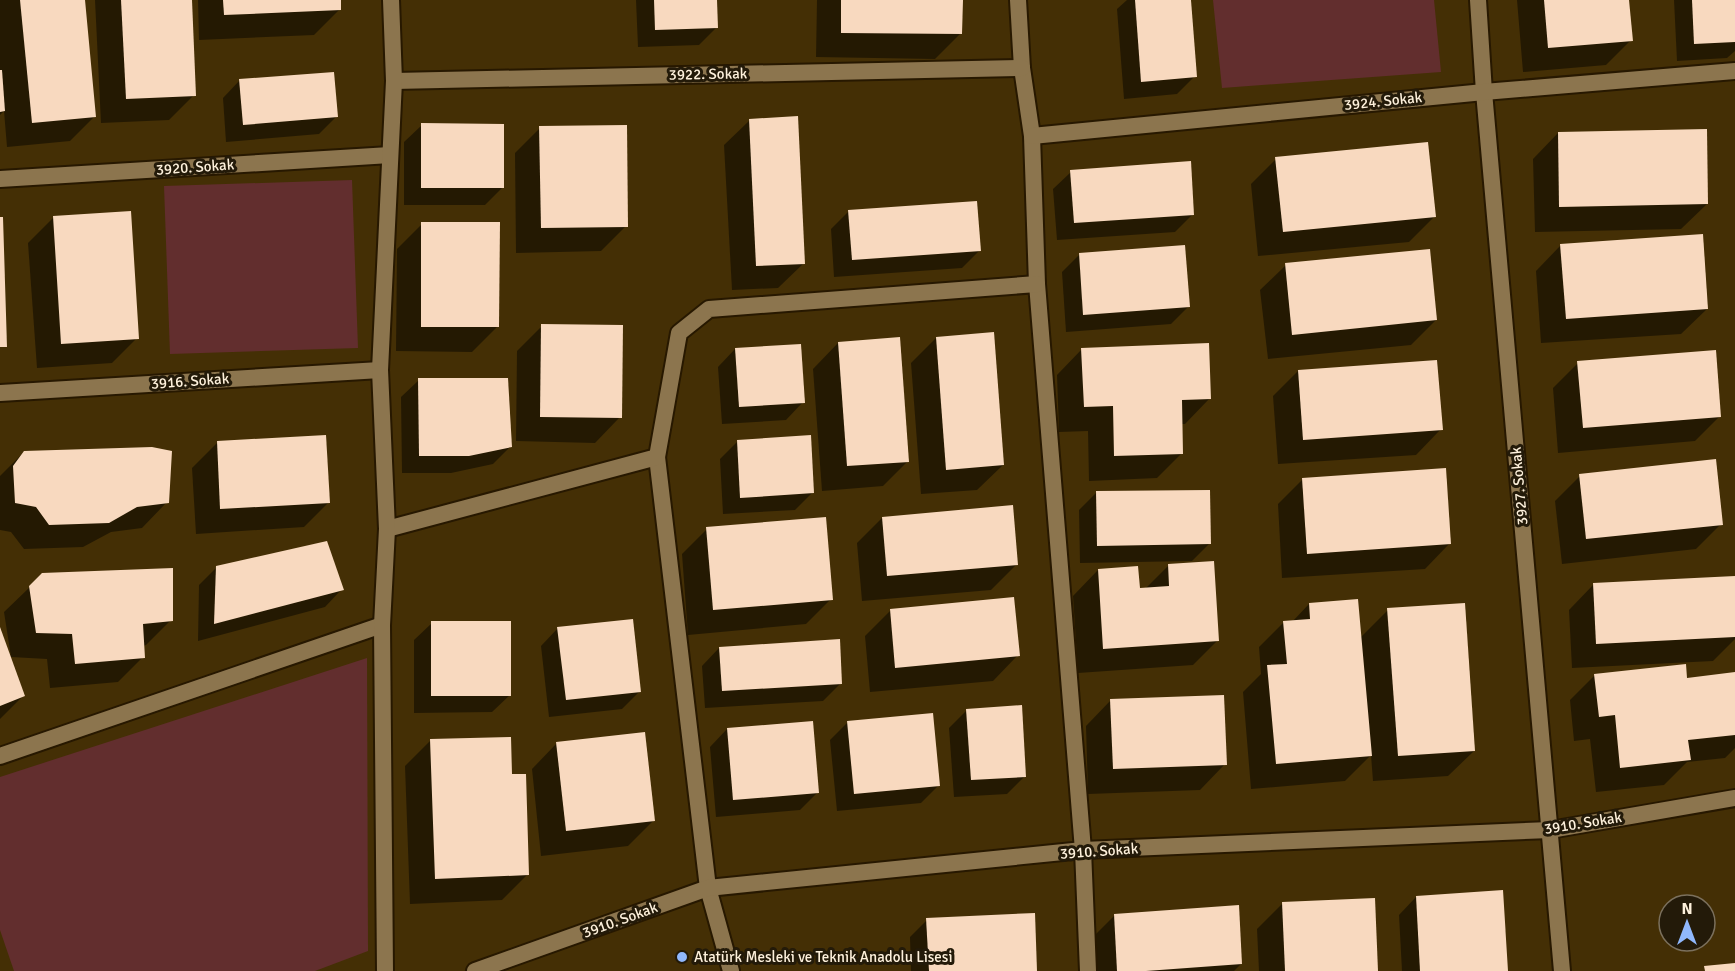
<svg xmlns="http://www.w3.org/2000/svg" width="1735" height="971" font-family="Signika,sans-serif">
<rect width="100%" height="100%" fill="#442f05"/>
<!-- green -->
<g fill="#622e2e">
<path d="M 1213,0 L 1434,0 L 1441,72 L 1222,88 Z"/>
<path d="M 352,180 L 358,348 L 170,354 L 164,186 Z"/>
<path d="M 367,658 L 368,951 L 315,971 L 14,971 L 0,930 L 0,777 Z"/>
</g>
<!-- shadow -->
<g fill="#0007">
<path d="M 0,0 L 83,0 L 95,116 L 70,141 L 7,147 L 4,111 L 0,115 Z"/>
<path d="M 95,0 L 190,0 L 194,95 L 169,120 L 101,123 Z"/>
<path d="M 198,0 L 339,0 L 339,10 L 314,35 L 199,40 Z"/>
<path d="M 636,0 L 716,0 L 717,27 L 699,45 L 638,47 Z"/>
<path d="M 817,0 L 961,0 L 961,33 L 935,59 L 816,57 Z"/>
<path d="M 1127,0 L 1189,0 L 1195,76 L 1177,94 L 1124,99 L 1117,9 Z"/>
<path d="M 1517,0 L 1628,0 L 1631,40 L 1606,65 L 1523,72 Z"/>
<path d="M 1674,0 L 1735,0 L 1735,51 L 1727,58 L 1677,61 Z"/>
<path d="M 240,80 L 336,117 L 319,134 L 226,142 L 223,98 Z"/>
<path d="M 750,120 L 804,263 L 778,288 L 732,290 L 724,145 Z"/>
<path d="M 422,125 L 503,187 L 485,205 L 404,205 L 404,142 Z"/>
<path d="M 540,128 L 626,226 L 601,251 L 516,253 L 515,153 Z"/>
<path d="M 1558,133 L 1707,204 L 1681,229 L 1535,232 L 1533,159 Z"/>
<path d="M 1276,159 L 1434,217 L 1409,242 L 1258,256 L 1251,184 Z"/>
<path d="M 1071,172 L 1193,214 L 1175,232 L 1057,240 L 1053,189 Z"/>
<path d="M 848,212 L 979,251 L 962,268 L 834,277 L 831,229 Z"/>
<path d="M 53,218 L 137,338 L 112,363 L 37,368 L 28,243 Z"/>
<path d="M 422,224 L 497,327 L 472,352 L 396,351 L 397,249 Z"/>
<path d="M 1561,245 L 1707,309 L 1681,334 L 1541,343 L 1536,271 Z"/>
<path d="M 1079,255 L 1189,306 L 1171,324 L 1066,332 L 1062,272 Z"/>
<path d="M 1286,265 L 1436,320 L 1411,345 L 1268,359 L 1260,290 Z"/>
<path d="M 542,326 L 620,417 L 595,443 L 516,441 L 517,351 Z"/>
<path d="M 936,338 L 1003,465 L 977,490 L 921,494 L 911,363 Z"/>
<path d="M 838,343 L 908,461 L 883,486 L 822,491 L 813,369 Z"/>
<path d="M 735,349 L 803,402 L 786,420 L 722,424 L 718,367 Z"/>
<path d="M 1082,349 L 1210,398 L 1185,424 L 1181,424 L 1182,453 L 1157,478 L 1089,481 L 1088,431 L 1059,432 L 1057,375 Z"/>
<path d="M 1578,363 L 1720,416 L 1695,441 L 1558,453 L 1553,388 Z"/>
<path d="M 1298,371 L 1441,429 L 1416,455 L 1278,464 L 1273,396 Z"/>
<path d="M 419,380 L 511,446 L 493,464 L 451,473 L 402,473 L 401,397 Z"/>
<path d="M 738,441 L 813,492 L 795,510 L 723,514 L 720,459 Z"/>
<path d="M 217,443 L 329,502 L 304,527 L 196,534 L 192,468 Z"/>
<path d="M 24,452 L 167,502 L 142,528 L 111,532 L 83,547 L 24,549 L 11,532 L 0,530 L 0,476 Z"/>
<path d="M 1580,476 L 1721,524 L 1696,549 L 1562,564 L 1555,501 Z"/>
<path d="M 1303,479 L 1450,543 L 1425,569 L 1282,578 L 1278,504 Z"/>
<path d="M 1097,492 L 1210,543 L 1192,561 L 1080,563 L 1079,510 Z"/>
<path d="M 882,518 L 1016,565 L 991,590 L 862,601 L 857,543 Z"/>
<path d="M 707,529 L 831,599 L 806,624 L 688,635 L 682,554 Z"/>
<path d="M 1169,565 L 1218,640 L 1193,665 L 1078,673 L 1073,596 L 1098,570 L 1138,589 L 1145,589 Z"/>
<path d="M 217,567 L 342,589 L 325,607 L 198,641 L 199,585 Z"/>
<path d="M 1735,577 L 1735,639 L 1713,661 L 1572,668 L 1569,610 L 1594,584 Z"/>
<path d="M 30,587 L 171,620 L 146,645 L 143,646 L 143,657 L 118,682 L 50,688 L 47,659 L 11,657 L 4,612 Z"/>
<path d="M 1309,604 L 1360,638 L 1388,610 L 1474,751 L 1448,776 L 1373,781 L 1371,755 L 1345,781 L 1251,789 L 1243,692 L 1261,674 L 1259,647 L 1284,622 L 1292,622 Z"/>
<path d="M 890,611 L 1018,655 L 993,681 L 870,692 L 865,636 Z"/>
<path d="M 432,623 L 510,695 L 492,712 L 414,713 L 414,640 Z"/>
<path d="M 558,628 L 640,691 L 622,709 L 549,717 L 541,646 Z"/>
<path d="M 0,631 L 23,696 L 0,719 Z"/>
<path d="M 719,648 L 841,683 L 823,701 L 705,708 L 702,666 Z"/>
<path d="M 1735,674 L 1735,748 L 1725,758 L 1687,762 L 1664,785 L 1596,792 L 1590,739 L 1574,741 L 1570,700 L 1595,675 L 1686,679 Z"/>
<path d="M 1111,700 L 1225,764 L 1200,790 L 1088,794 L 1086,726 Z"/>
<path d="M 967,710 L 1025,776 L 1007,794 L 954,797 L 949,728 Z"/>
<path d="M 847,723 L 939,785 L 921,803 L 837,811 L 830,740 Z"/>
<path d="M 727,729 L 818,792 L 800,810 L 716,817 L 710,747 Z"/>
<path d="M 430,741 L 510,776 L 528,874 L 502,900 L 410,904 L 405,766 Z"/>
<path d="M 557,743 L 653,821 L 628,846 L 541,856 L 532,769 Z"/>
<path d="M 1416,897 L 1506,971 L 1402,971 L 1399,915 Z"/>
<path d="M 1282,904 L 1377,971 L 1259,971 L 1257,929 Z"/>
<path d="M 1114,916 L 1241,964 L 1234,971 L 1091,971 L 1089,941 Z"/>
<path d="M 927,920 L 1036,971 L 911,971 L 910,937 Z"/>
</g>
<!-- building -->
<g fill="#f8d9bf">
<path d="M 20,0 L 85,0 L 96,117 L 32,123 Z"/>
<path d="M 121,0 L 192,0 L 196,96 L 126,99 Z"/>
<path d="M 223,0 L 341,0 L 341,10 L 224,15 Z"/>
<path d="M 654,0 L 717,0 L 718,28 L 655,30 Z"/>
<path d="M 841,0 L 963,0 L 962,34 L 841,33 Z"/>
<path d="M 1135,0 L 1191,0 L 1197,77 L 1141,82 Z"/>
<path d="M 1544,0 L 1629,0 L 1633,41 L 1548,48 Z"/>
<path d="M 1692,0 L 1735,0 L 1735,42 L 1694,44 Z"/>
<path d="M 0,70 L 2,70 L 5,111 L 0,112 Z"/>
<path d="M 334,72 L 338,117 L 243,125 L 239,79 Z"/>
<path d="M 798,116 L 805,264 L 756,266 L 749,119 Z"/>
<path d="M 421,123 L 504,124 L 504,188 L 421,188 Z"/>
<path d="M 627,125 L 628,227 L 541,228 L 539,126 Z"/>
<path d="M 1707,129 L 1708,204 L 1559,207 L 1558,132 Z"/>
<path d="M 1428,142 L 1436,217 L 1283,232 L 1275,157 Z"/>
<path d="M 1191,161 L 1194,215 L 1074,223 L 1070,170 Z"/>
<path d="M 977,201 L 981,251 L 852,260 L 848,210 Z"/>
<path d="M 131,211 L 139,339 L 61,344 L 53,216 Z"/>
<path d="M 0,217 L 3,217 L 7,347 L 0,347 Z"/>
<path d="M 421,222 L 500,222 L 499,327 L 421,327 Z"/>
<path d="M 1703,234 L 1708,309 L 1566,319 L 1560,244 Z"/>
<path d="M 1185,245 L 1190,307 L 1083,315 L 1079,253 Z"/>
<path d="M 1430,249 L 1437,320 L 1292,335 L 1285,263 Z"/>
<path d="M 541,324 L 623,325 L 622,418 L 540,417 Z"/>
<path d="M 994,332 L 1004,465 L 946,470 L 936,337 Z"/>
<path d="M 900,337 L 909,462 L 847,466 L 838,342 Z"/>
<path d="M 1209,343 L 1211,399 L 1182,400 L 1183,454 L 1114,456 L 1113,406 L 1084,407 L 1081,348 Z"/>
<path d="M 801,344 L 805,403 L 739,407 L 735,348 Z"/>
<path d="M 1716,350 L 1721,417 L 1583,428 L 1577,361 Z"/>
<path d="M 1437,360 L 1443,430 L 1303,440 L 1298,370 Z"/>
<path d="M 418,378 L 508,378 L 512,447 L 469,456 L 419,456 Z"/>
<path d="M 326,435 L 330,503 L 220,509 L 217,441 Z"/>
<path d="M 811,435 L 814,493 L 740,498 L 737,440 Z"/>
<path d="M 152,447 L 172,451 L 169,503 L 137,507 L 109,523 L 49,525 L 36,507 L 15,503 L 13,466 L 24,451 Z"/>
<path d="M 1716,459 L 1723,525 L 1586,539 L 1579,474 Z"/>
<path d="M 1446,468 L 1451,544 L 1307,554 L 1302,478 Z"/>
<path d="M 1210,490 L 1211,544 L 1097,546 L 1096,491 Z"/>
<path d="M 1013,505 L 1018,565 L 887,576 L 882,517 Z"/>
<path d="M 826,517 L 833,600 L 713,610 L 706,527 Z"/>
<path d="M 327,541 L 344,590 L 214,624 L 216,566 Z"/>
<path d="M 1214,561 L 1219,641 L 1103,649 L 1098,569 L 1138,566 L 1140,588 L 1169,586 L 1168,564 Z"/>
<path d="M 173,568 L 173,621 L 143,624 L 145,658 L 75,664 L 72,634 L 36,633 L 29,586 L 42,573 Z"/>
<path d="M 1735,576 L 1735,637 L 1596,644 L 1593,583 Z"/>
<path d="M 1014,597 L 1020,656 L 895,668 L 890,609 Z"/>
<path d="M 1358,599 L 1372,756 L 1276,764 L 1267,665 L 1287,664 L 1283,621 L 1310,619 L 1309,603 Z"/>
<path d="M 1465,603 L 1475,751 L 1398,756 L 1387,608 Z"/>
<path d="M 633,619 L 641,692 L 566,700 L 557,627 Z"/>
<rect x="431" y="621" width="80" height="75"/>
<path d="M 0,627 L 25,696 L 0,706 Z"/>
<path d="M 840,639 L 842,684 L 722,691 L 719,647 Z"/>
<path d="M 1686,664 L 1687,678 L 1735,672 L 1735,735 L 1688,740 L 1691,760 L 1620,768 L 1615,715 L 1599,717 L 1594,674 Z"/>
<path d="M 1224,695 L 1227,765 L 1113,769 L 1110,699 Z"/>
<path d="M 1022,705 L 1026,777 L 971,780 L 966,709 Z"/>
<path d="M 933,713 L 940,786 L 854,794 L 847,721 Z"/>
<path d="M 813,721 L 819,793 L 733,800 L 727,728 Z"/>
<path d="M 645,732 L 655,821 L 566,831 L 556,742 Z"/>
<path d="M 511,737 L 512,774 L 526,774 L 529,875 L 435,879 L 430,739 Z"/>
<path d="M 1503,890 L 1508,971 L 1420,971 L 1416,896 Z"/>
<path d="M 1375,898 L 1378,971 L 1285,971 L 1282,902 Z"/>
<path d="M 1239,905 L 1242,964 L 1146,971 L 1117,971 L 1114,914 Z"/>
<path d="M 1035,913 L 1037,971 L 929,971 L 926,918 Z"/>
<path d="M 1735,963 L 1735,971 L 1705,971 L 1704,966 Z"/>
</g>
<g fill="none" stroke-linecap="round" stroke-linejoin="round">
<defs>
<g id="minor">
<path d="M 1018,0 L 1022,68 L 1032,136 L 1037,284 L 1083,850 L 1088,971"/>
<path d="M 1478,0 L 1484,92 L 1562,971"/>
<path d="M 394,81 L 1022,68"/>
<path d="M 1032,136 L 1484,92 L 1735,71"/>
<path d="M 0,179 L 390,155"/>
<path d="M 0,393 L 380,370"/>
<path d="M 657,457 L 708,888 L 731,971"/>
<path d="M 387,529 L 657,457 L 679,333 L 709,309 L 1037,284"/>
<path d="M 0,756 L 382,625"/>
<path d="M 385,971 L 382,625 L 387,529 L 380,370 L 394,81 L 391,0"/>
<path d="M 475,971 L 708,888 L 1083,850 L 1550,830 L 1735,798"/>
</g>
</defs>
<!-- minor casing -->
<use href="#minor" stroke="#271800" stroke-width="20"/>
<!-- minor -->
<use href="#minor" stroke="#8c754e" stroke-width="16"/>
</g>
<!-- markers -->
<circle fill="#90b8fd" stroke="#231a09" stroke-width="2" cx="682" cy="957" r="6"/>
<g text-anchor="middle" stroke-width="6" stroke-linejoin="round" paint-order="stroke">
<!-- street labels -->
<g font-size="15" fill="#fef1dc" stroke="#231a09">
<text transform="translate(708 74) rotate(-1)" y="5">3922. Sokak</text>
<text transform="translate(1383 101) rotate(-6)" y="5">3924. Sokak</text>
<text transform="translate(195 167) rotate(-4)" y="5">3920. Sokak</text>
<text transform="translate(190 381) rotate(-4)" y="5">3916. Sokak</text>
<text transform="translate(1519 486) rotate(-95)" y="5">3927. Sokak</text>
<text transform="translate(1583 823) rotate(-9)" y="5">3910. Sokak</text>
<text transform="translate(1099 851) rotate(-4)" y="5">3910. Sokak</text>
<text transform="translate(620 920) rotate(-20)" y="5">3910. Sokak</text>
</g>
<!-- poi labels -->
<g font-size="15" fill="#fef1dc" stroke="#231a09" text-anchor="start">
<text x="694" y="962">Atatürk Mesleki ve Teknik Anadolu Lisesi</text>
</g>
</g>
<!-- north arrow -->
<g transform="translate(1687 923)"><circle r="28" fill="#231a09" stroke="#7b705d" stroke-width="1.5"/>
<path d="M0-4.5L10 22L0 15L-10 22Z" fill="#90b8fd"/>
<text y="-9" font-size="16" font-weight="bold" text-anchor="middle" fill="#fef1dc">N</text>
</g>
</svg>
